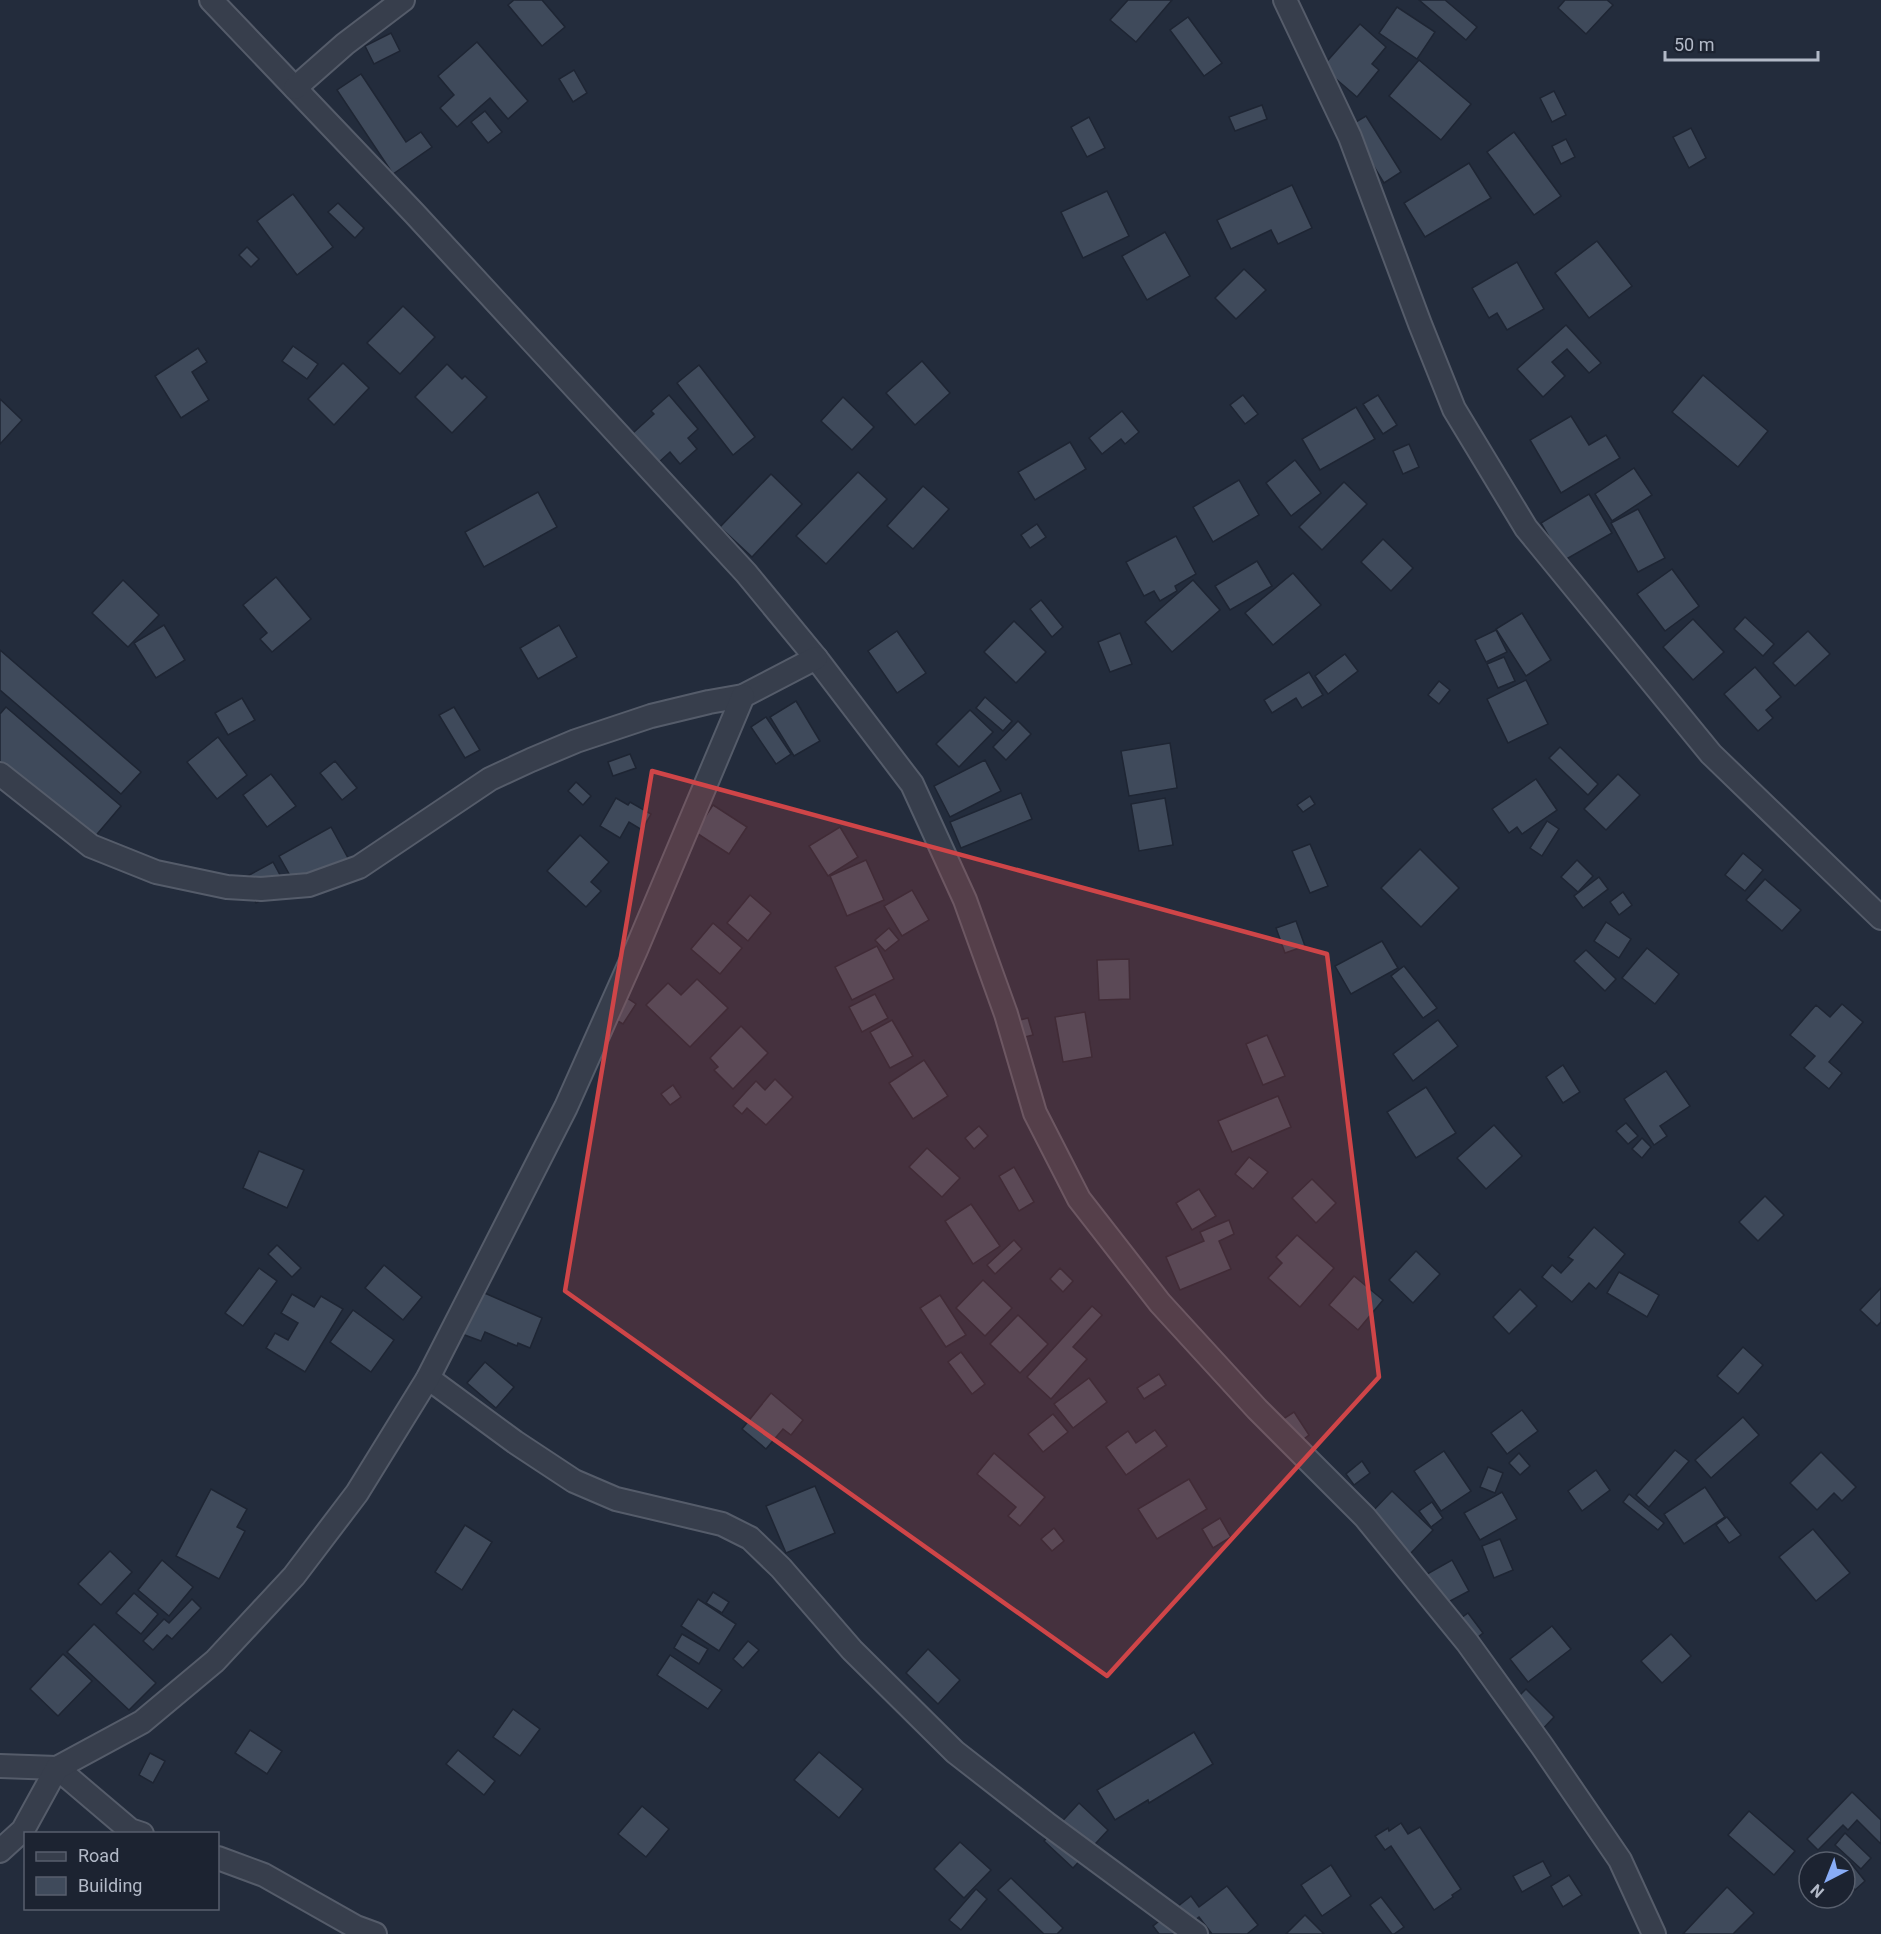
<svg xmlns="http://www.w3.org/2000/svg" width="1881" height="1934" font-family="Roboto,sans-serif">
<rect width="100%" height="100%" fill="#232c3c"/>
<!-- building -->
<g fill="#3f4a5b" stroke="#1e2533" stroke-width="1.5">
<path d="M 514,0 L 542,0 L 565,27 L 542,46 L 508,5 Z"/>
<path d="M 1128,0 L 1172,0 L 1136,42 L 1110,20 Z"/>
<path d="M 1419,0 L 1445,0 L 1477,27 L 1466,40 Z"/>
<path d="M 1565,0 L 1607,0 L 1613,5 L 1586,34 L 1558,8 Z"/>
<path d="M 1397,7 L 1435,32 L 1417,59 L 1379,33 Z"/>
<path d="M 1188,17 L 1222,63 L 1204,76 L 1170,30 Z"/>
<path d="M 1360,24 L 1386,47 L 1372,64 L 1379,70 L 1357,97 L 1322,67 Z"/>
<path d="M 391,33 L 400,51 L 374,64 L 365,46 Z"/>
<path d="M 477,42 L 528,101 L 508,119 L 490,98 L 457,127 L 440,108 L 454,95 L 438,76 Z"/>
<path d="M 1419,60 L 1471,104 L 1441,140 L 1389,96 Z"/>
<path d="M 574,70 L 587,93 L 573,102 L 559,79 Z"/>
<path d="M 361,74 L 406,142 L 421,132 L 432,147 L 393,174 L 337,90 Z"/>
<path d="M 1554,91 L 1566,115 L 1552,122 L 1540,98 Z"/>
<path d="M 1262,105 L 1267,119 L 1235,131 L 1229,117 Z"/>
<path d="M 485,111 L 502,132 L 488,143 L 471,122 Z"/>
<path d="M 1366,116 L 1401,172 L 1384,183 L 1349,126 Z"/>
<path d="M 1089,117 L 1105,148 L 1087,157 L 1071,127 Z"/>
<path d="M 1691,128 L 1706,158 L 1689,168 L 1673,137 Z"/>
<path d="M 1514,132 L 1561,196 L 1534,215 L 1487,152 Z"/>
<path d="M 1566,139 L 1575,157 L 1561,164 L 1552,146 Z"/>
<path d="M 1469,163 L 1491,198 L 1425,237 L 1404,203 Z"/>
<path d="M 1292,185 L 1312,228 L 1278,244 L 1271,230 L 1231,249 L 1217,220 Z"/>
<path d="M 1107,191 L 1129,236 L 1083,258 L 1061,212 Z"/>
<path d="M 293,194 L 333,247 L 297,275 L 257,221 Z"/>
<path d="M 338,203 L 364,228 L 355,238 L 328,212 Z"/>
<path d="M 1165,232 L 1190,276 L 1147,300 L 1122,256 Z"/>
<path d="M 1597,241 L 1632,286 L 1589,318 L 1555,273 Z"/>
<path d="M 247,247 L 259,259 L 251,267 L 239,255 Z"/>
<path d="M 1517,262 L 1544,309 L 1507,330 L 1497,313 L 1489,318 L 1472,288 Z"/>
<path d="M 1244,269 L 1266,290 L 1236,319 L 1215,298 Z"/>
<path d="M 403,306 L 435,337 L 400,374 L 367,343 Z"/>
<path d="M 1566,325 L 1601,363 L 1589,373 L 1567,349 L 1552,362 L 1565,376 L 1543,397 L 1517,369 Z"/>
<path d="M 293,346 L 318,364 L 307,379 L 282,361 Z"/>
<path d="M 198,348 L 207,362 L 192,372 L 209,400 L 181,418 L 155,376 Z"/>
<path d="M 922,361 L 950,393 L 915,425 L 886,393 Z"/>
<path d="M 343,363 L 369,388 L 334,425 L 308,399 Z"/>
<path d="M 447,364 L 462,379 L 465,376 L 487,397 L 452,433 L 415,397 Z"/>
<path d="M 699,365 L 755,437 L 733,455 L 677,383 Z"/>
<path d="M 1703,375 L 1768,431 L 1738,467 L 1672,412 Z"/>
<path d="M 669,395 L 698,429 L 688,438 L 697,449 L 680,464 L 670,452 L 658,463 L 633,433 L 654,414 L 651,411 Z"/>
<path d="M 1243,395 L 1258,414 L 1245,424 L 1230,405 Z"/>
<path d="M 1378,395 L 1397,425 L 1383,434 L 1363,404 Z"/>
<path d="M 843,397 L 874,427 L 852,450 L 821,421 Z"/>
<path d="M 0,399 L 22,420 L 0,444 Z"/>
<path d="M 1356,407 L 1375,439 L 1320,470 L 1302,439 Z"/>
<path d="M 1122,411 L 1139,432 L 1125,444 L 1121,439 L 1102,454 L 1089,438 Z"/>
<path d="M 1571,416 L 1589,445 L 1606,435 L 1620,458 L 1561,493 L 1530,440 Z"/>
<path d="M 1070,442 L 1086,469 L 1035,500 L 1018,472 Z"/>
<path d="M 1409,444 L 1419,467 L 1403,474 L 1393,451 Z"/>
<path d="M 1295,460 L 1321,493 L 1291,516 L 1266,483 Z"/>
<path d="M 1634,468 L 1652,495 L 1612,521 L 1595,494 Z"/>
<path d="M 858,472 L 887,499 L 826,564 L 796,536 Z"/>
<path d="M 771,474 L 802,504 L 752,557 L 720,527 Z"/>
<path d="M 1239,480 L 1259,515 L 1213,542 L 1193,507 Z"/>
<path d="M 1344,482 L 1367,504 L 1322,550 L 1299,527 Z"/>
<path d="M 923,486 L 949,509 L 913,549 L 887,526 Z"/>
<path d="M 538,492 L 557,527 L 484,567 L 465,532 Z"/>
<path d="M 1589,494 L 1612,533 L 1563,561 L 1541,523 Z"/>
<path d="M 1638,509 L 1665,558 L 1638,572 L 1611,523 Z"/>
<path d="M 1037,524 L 1046,537 L 1030,548 L 1021,535 Z"/>
<path d="M 1176,536 L 1196,574 L 1175,586 L 1177,591 L 1160,601 L 1154,591 L 1144,596 L 1126,562 Z"/>
<path d="M 1383,539 L 1413,568 L 1391,591 L 1361,562 Z"/>
<path d="M 1257,561 L 1272,586 L 1230,610 L 1215,586 Z"/>
<path d="M 1672,569 L 1699,606 L 1665,631 L 1637,594 Z"/>
<path d="M 1293,573 L 1321,605 L 1273,645 L 1245,613 Z"/>
<path d="M 276,577 L 311,619 L 272,652 L 260,639 L 267,633 L 243,605 Z"/>
<path d="M 123,580 L 159,615 L 128,647 L 92,613 Z"/>
<path d="M 1193,580 L 1220,610 L 1172,652 L 1145,622 Z"/>
<path d="M 1041,600 L 1063,627 L 1052,637 L 1030,609 Z"/>
<path d="M 1522,613 L 1551,660 L 1526,676 L 1496,629 Z"/>
<path d="M 1745,617 L 1774,644 L 1763,656 L 1734,629 Z"/>
<path d="M 1693,619 L 1724,652 L 1693,680 L 1663,647 Z"/>
<path d="M 1014,621 L 1046,652 L 1016,683 L 984,652 Z"/>
<path d="M 164,625 L 185,660 L 156,678 L 134,643 Z"/>
<path d="M 559,625 L 577,657 L 538,679 L 520,648 Z"/>
<path d="M 1496,630 L 1507,652 L 1486,662 L 1475,640 Z"/>
<path d="M 897,631 L 926,673 L 897,693 L 868,651 Z"/>
<path d="M 1808,631 L 1830,654 L 1795,686 L 1773,663 Z"/>
<path d="M 1120,633 L 1132,664 L 1110,672 L 1098,642 Z"/>
<path d="M 0,650 L 141,772 L 121,794 L 0,690 Z"/>
<path d="M 1345,654 L 1358,671 L 1328,694 L 1315,676 Z"/>
<path d="M 1504,657 L 1515,681 L 1498,688 L 1487,664 Z"/>
<path d="M 1755,667 L 1781,697 L 1766,710 L 1773,718 L 1758,731 L 1724,694 Z"/>
<path d="M 1309,672 L 1323,695 L 1302,708 L 1296,698 L 1272,713 L 1264,700 Z"/>
<path d="M 1526,680 L 1548,724 L 1508,743 L 1487,699 Z"/>
<path d="M 1439,681 L 1450,690 L 1439,704 L 1428,695 Z"/>
<path d="M 985,697 L 1012,721 L 1003,731 L 976,708 Z"/>
<path d="M 242,698 L 255,720 L 228,735 L 215,713 Z"/>
<path d="M 796,701 L 820,741 L 794,756 L 770,717 Z"/>
<path d="M 6,707 L 121,806 L 81,853 L 0,783 L 0,714 Z"/>
<path d="M 454,707 L 480,750 L 465,758 L 439,715 Z"/>
<path d="M 970,710 L 993,732 L 959,767 L 936,744 Z"/>
<path d="M 766,717 L 791,754 L 776,764 L 751,727 Z"/>
<path d="M 1018,721 L 1031,734 L 1006,760 L 993,747 Z"/>
<path d="M 218,737 L 247,775 L 217,799 L 187,762 Z"/>
<path d="M 1170,743 L 1177,788 L 1129,796 L 1121,751 Z"/>
<path d="M 1560,747 L 1598,784 L 1588,795 L 1549,758 Z"/>
<path d="M 630,754 L 636,768 L 613,776 L 608,762 Z"/>
<path d="M 985,760 L 1001,791 L 950,817 L 934,786 Z"/>
<path d="M 335,761 L 357,788 L 342,800 L 320,773 Z"/>
<path d="M 271,774 L 296,806 L 267,827 L 243,795 Z"/>
<path d="M 1618,774 L 1640,795 L 1606,830 L 1584,809 Z"/>
<path d="M 1536,779 L 1557,810 L 1522,834 L 1517,827 L 1509,833 L 1492,809 Z"/>
<path d="M 576,782 L 591,796 L 583,805 L 568,791 Z"/>
<path d="M 1021,793 L 1032,819 L 961,848 L 950,822 Z"/>
<path d="M 1310,796 L 1315,804 L 1303,812 L 1297,805 Z"/>
<path d="M 616,798 L 628,805 L 630,802 L 651,814 L 642,830 L 629,822 L 620,838 L 600,826 Z"/>
<path d="M 1165,798 L 1173,845 L 1139,851 L 1131,804 Z"/>
<path d="M 713,805 L 747,827 L 729,854 L 695,832 Z"/>
<path d="M 1547,821 L 1559,829 L 1542,856 L 1530,848 Z"/>
<path d="M 331,827 L 348,858 L 296,886 L 279,856 Z"/>
<path d="M 840,827 L 858,857 L 828,876 L 809,846 Z"/>
<path d="M 580,835 L 609,862 L 591,882 L 601,891 L 586,907 L 547,871 Z"/>
<path d="M 1310,844 L 1328,886 L 1310,893 L 1292,851 Z"/>
<path d="M 1420,849 L 1459,888 L 1421,927 L 1381,888 Z"/>
<path d="M 1743,853 L 1763,870 L 1745,891 L 1725,875 Z"/>
<path d="M 866,860 L 884,900 L 847,916 L 830,876 Z"/>
<path d="M 1577,860 L 1593,876 L 1578,892 L 1561,877 Z"/>
<path d="M 273,862 L 286,886 L 256,903 L 242,879 Z"/>
<path d="M 1599,877 L 1608,889 L 1583,908 L 1574,896 Z"/>
<path d="M 1765,879 L 1801,910 L 1782,931 L 1746,900 Z"/>
<path d="M 912,890 L 929,920 L 902,936 L 884,906 Z"/>
<path d="M 1623,892 L 1632,905 L 1619,915 L 1610,902 Z"/>
<path d="M 750,895 L 771,913 L 748,941 L 727,923 Z"/>
<path d="M 1296,921 L 1305,946 L 1285,953 L 1276,928 Z"/>
<path d="M 1606,922 L 1631,939 L 1619,958 L 1594,941 Z"/>
<path d="M 713,923 L 742,948 L 720,974 L 691,949 Z"/>
<path d="M 889,928 L 899,940 L 885,951 L 875,940 Z"/>
<path d="M 1382,941 L 1398,968 L 1351,994 L 1335,966 Z"/>
<path d="M 877,946 L 894,979 L 852,1000 L 835,967 Z"/>
<path d="M 1647,948 L 1679,974 L 1655,1004 L 1622,978 Z"/>
<path d="M 1586,950 L 1616,979 L 1605,991 L 1574,961 Z"/>
<path d="M 1129,959 L 1130,999 L 1099,1000 L 1097,960 Z"/>
<path d="M 1404,966 L 1437,1008 L 1423,1018 L 1391,976 Z"/>
<path d="M 697,979 L 728,1008 L 690,1047 L 646,1005 L 668,983 L 681,995 Z"/>
<path d="M 875,994 L 888,1018 L 862,1032 L 849,1007 Z"/>
<path d="M 624,996 L 636,1004 L 623,1024 L 611,1017 Z"/>
<path d="M 1842,1004 L 1863,1022 L 1829,1062 L 1842,1073 L 1829,1089 L 1804,1068 L 1815,1056 L 1790,1035 L 1816,1005 L 1830,1017 Z"/>
<path d="M 1085,1012 L 1092,1057 L 1063,1062 L 1055,1017 Z"/>
<path d="M 1028,1018 L 1033,1035 L 1005,1042 L 1000,1025 Z"/>
<path d="M 892,1020 L 913,1056 L 890,1068 L 870,1032 Z"/>
<path d="M 1438,1020 L 1458,1046 L 1413,1081 L 1393,1054 Z"/>
<path d="M 741,1026 L 768,1053 L 733,1089 L 714,1070 L 718,1067 L 710,1058 Z"/>
<path d="M 1267,1035 L 1285,1076 L 1263,1085 L 1246,1044 Z"/>
<path d="M 924,1060 L 948,1096 L 913,1119 L 889,1083 Z"/>
<path d="M 1563,1065 L 1580,1092 L 1563,1103 L 1546,1077 Z"/>
<path d="M 1666,1071 L 1690,1106 L 1660,1126 L 1667,1136 L 1654,1145 L 1624,1099 Z"/>
<path d="M 775,1079 L 793,1097 L 766,1125 L 747,1108 L 742,1114 L 733,1106 L 756,1081 L 765,1090 Z"/>
<path d="M 673,1085 L 681,1097 L 670,1105 L 661,1094 Z"/>
<path d="M 1426,1087 L 1456,1133 L 1416,1158 L 1387,1112 Z"/>
<path d="M 1278,1096 L 1291,1127 L 1232,1152 L 1218,1121 Z"/>
<path d="M 1626,1123 L 1638,1136 L 1628,1144 L 1616,1131 Z"/>
<path d="M 1494,1125 L 1522,1156 L 1486,1189 L 1457,1158 Z"/>
<path d="M 979,1126 L 988,1136 L 974,1149 L 965,1138 Z"/>
<path d="M 1642,1138 L 1651,1147 L 1642,1158 L 1632,1149 Z"/>
<path d="M 927,1148 L 960,1178 L 942,1197 L 909,1167 Z"/>
<path d="M 259,1151 L 304,1170 L 287,1208 L 243,1188 Z"/>
<path d="M 1249,1157 L 1268,1172 L 1253,1189 L 1235,1174 Z"/>
<path d="M 1014,1167 L 1034,1202 L 1019,1211 L 999,1176 Z"/>
<path d="M 1312,1179 L 1336,1203 L 1316,1223 L 1292,1198 Z"/>
<path d="M 1199,1189 L 1216,1216 L 1192,1230 L 1176,1203 Z"/>
<path d="M 1765,1196 L 1784,1215 L 1758,1241 L 1739,1222 Z"/>
<path d="M 971,1204 L 1000,1246 L 973,1264 L 945,1221 Z"/>
<path d="M 1229,1220 L 1234,1234 L 1219,1241 L 1231,1269 L 1180,1290 L 1166,1257 L 1204,1241 L 1200,1232 Z"/>
<path d="M 1594,1227 L 1625,1254 L 1596,1289 L 1589,1283 L 1572,1302 L 1542,1277 L 1552,1265 L 1561,1273 L 1573,1260 L 1568,1257 Z"/>
<path d="M 1297,1235 L 1334,1268 L 1300,1307 L 1268,1278 L 1282,1263 L 1276,1257 Z"/>
<path d="M 1014,1240 L 1022,1249 L 995,1274 L 987,1265 Z"/>
<path d="M 277,1245 L 301,1268 L 292,1277 L 268,1254 Z"/>
<path d="M 1416,1251 L 1440,1274 L 1413,1303 L 1389,1280 Z"/>
<path d="M 384,1265 L 422,1297 L 403,1320 L 365,1288 Z"/>
<path d="M 259,1268 L 277,1281 L 243,1326 L 225,1313 Z"/>
<path d="M 1060,1268 L 1073,1281 L 1063,1292 L 1050,1279 Z"/>
<path d="M 1619,1272 L 1659,1295 L 1647,1317 L 1607,1293 Z"/>
<path d="M 1354,1276 L 1383,1300 L 1358,1330 L 1329,1305 Z"/>
<path d="M 983,1280 L 1012,1308 L 985,1336 L 956,1308 Z"/>
<path d="M 1881,1288 L 1881,1322 L 1877,1326 L 1860,1310 Z"/>
<path d="M 1520,1289 L 1537,1306 L 1509,1334 L 1493,1317 Z"/>
<path d="M 480,1291 L 542,1318 L 530,1348 L 518,1343 L 517,1346 L 485,1332 L 481,1341 L 462,1334 Z"/>
<path d="M 292,1294 L 314,1307 L 321,1296 L 343,1309 L 305,1372 L 266,1348 L 275,1333 L 288,1340 L 298,1323 L 281,1313 Z"/>
<path d="M 940,1295 L 966,1335 L 946,1347 L 920,1308 Z"/>
<path d="M 1092,1306 L 1102,1315 L 1073,1347 L 1087,1359 L 1051,1399 L 1027,1377 Z"/>
<path d="M 353,1310 L 394,1340 L 371,1372 L 330,1342 Z"/>
<path d="M 1018,1315 L 1048,1344 L 1020,1373 L 990,1344 Z"/>
<path d="M 1743,1347 L 1763,1365 L 1738,1394 L 1717,1376 Z"/>
<path d="M 961,1352 L 985,1384 L 972,1394 L 948,1362 Z"/>
<path d="M 485,1362 L 514,1387 L 496,1408 L 467,1383 Z"/>
<path d="M 1159,1374 L 1166,1385 L 1144,1399 L 1137,1388 Z"/>
<path d="M 1089,1378 L 1107,1402 L 1073,1428 L 1054,1404 Z"/>
<path d="M 771,1393 L 803,1420 L 791,1435 L 783,1429 L 766,1449 L 742,1429 Z"/>
<path d="M 1522,1410 L 1538,1431 L 1507,1454 L 1491,1433 Z"/>
<path d="M 1294,1412 L 1309,1435 L 1296,1445 L 1280,1421 Z"/>
<path d="M 1053,1414 L 1068,1432 L 1043,1452 L 1028,1434 Z"/>
<path d="M 1743,1417 L 1759,1435 L 1711,1478 L 1695,1460 Z"/>
<path d="M 1155,1430 L 1167,1446 L 1126,1475 L 1106,1447 L 1128,1431 L 1136,1443 Z"/>
<path d="M 1675,1450 L 1689,1461 L 1649,1507 L 1636,1495 Z"/>
<path d="M 1444,1451 L 1471,1491 L 1441,1511 L 1414,1471 Z"/>
<path d="M 1821,1452 L 1856,1487 L 1842,1501 L 1834,1493 L 1817,1510 L 1790,1483 Z"/>
<path d="M 994,1453 L 1045,1497 L 1020,1526 L 1008,1516 L 1016,1507 L 977,1474 Z"/>
<path d="M 1519,1453 L 1530,1466 L 1520,1475 L 1509,1463 Z"/>
<path d="M 1362,1461 L 1370,1473 L 1354,1485 L 1346,1474 Z"/>
<path d="M 1488,1467 L 1503,1473 L 1495,1493 L 1480,1487 Z"/>
<path d="M 1596,1470 L 1610,1490 L 1582,1511 L 1568,1491 Z"/>
<path d="M 1189,1479 L 1207,1509 L 1157,1539 L 1138,1509 Z"/>
<path d="M 815,1486 L 835,1533 L 786,1553 L 766,1506 Z"/>
<path d="M 1705,1487 L 1725,1517 L 1684,1544 L 1664,1514 Z"/>
<path d="M 211,1489 L 247,1509 L 237,1527 L 245,1531 L 219,1579 L 176,1556 Z"/>
<path d="M 1392,1491 L 1433,1530 L 1410,1554 L 1369,1515 Z"/>
<path d="M 1502,1492 L 1517,1519 L 1480,1540 L 1464,1513 Z"/>
<path d="M 1629,1494 L 1664,1523 L 1658,1530 L 1623,1502 Z"/>
<path d="M 1432,1502 L 1443,1518 L 1431,1527 L 1419,1511 Z"/>
<path d="M 1727,1517 L 1741,1535 L 1729,1543 L 1716,1525 Z"/>
<path d="M 1220,1518 L 1231,1537 L 1213,1548 L 1202,1529 Z"/>
<path d="M 465,1525 L 492,1542 L 462,1590 L 435,1572 Z"/>
<path d="M 1054,1528 L 1064,1541 L 1052,1551 L 1041,1539 Z"/>
<path d="M 1813,1529 L 1850,1573 L 1816,1601 L 1779,1557 Z"/>
<path d="M 1500,1539 L 1513,1570 L 1494,1578 L 1482,1546 Z"/>
<path d="M 110,1551 L 132,1572 L 101,1605 L 78,1584 Z"/>
<path d="M 162,1560 L 193,1587 L 169,1616 L 138,1590 Z"/>
<path d="M 1452,1560 L 1469,1591 L 1437,1608 L 1420,1578 Z"/>
<path d="M 713,1592 L 729,1602 L 722,1613 L 706,1603 Z"/>
<path d="M 134,1593 L 158,1614 L 141,1634 L 116,1613 Z"/>
<path d="M 192,1599 L 201,1608 L 172,1639 L 167,1635 L 153,1650 L 143,1641 L 164,1619 L 169,1623 Z"/>
<path d="M 698,1599 L 736,1624 L 719,1651 L 681,1626 Z"/>
<path d="M 1468,1613 L 1483,1633 L 1473,1641 L 1457,1621 Z"/>
<path d="M 94,1624 L 156,1683 L 129,1710 L 67,1652 Z"/>
<path d="M 1552,1626 L 1571,1649 L 1528,1682 L 1510,1659 Z"/>
<path d="M 682,1634 L 708,1649 L 699,1664 L 674,1648 Z"/>
<path d="M 1671,1634 L 1691,1656 L 1662,1683 L 1641,1661 Z"/>
<path d="M 748,1641 L 759,1650 L 743,1668 L 733,1659 Z"/>
<path d="M 928,1649 L 960,1680 L 938,1704 L 906,1673 Z"/>
<path d="M 63,1654 L 92,1681 L 58,1716 L 30,1689 Z"/>
<path d="M 670,1655 L 722,1690 L 708,1709 L 657,1675 Z"/>
<path d="M 1526,1689 L 1554,1717 L 1539,1733 L 1510,1705 Z"/>
<path d="M 513,1709 L 540,1729 L 520,1756 L 493,1737 Z"/>
<path d="M 250,1730 L 282,1751 L 267,1774 L 235,1753 Z"/>
<path d="M 1194,1732 L 1213,1764 L 1149,1803 L 1148,1800 L 1115,1820 L 1097,1790 Z"/>
<path d="M 458,1750 L 495,1781 L 484,1795 L 446,1764 Z"/>
<path d="M 819,1752 L 863,1789 L 839,1818 L 794,1780 Z"/>
<path d="M 150,1753 L 165,1761 L 153,1783 L 139,1775 Z"/>
<path d="M 1852,1792 L 1881,1820 L 1881,1844 L 1857,1820 L 1848,1830 L 1843,1825 L 1818,1850 L 1807,1839 Z"/>
<path d="M 1079,1803 L 1108,1830 L 1073,1868 L 1044,1841 Z"/>
<path d="M 642,1806 L 669,1829 L 646,1857 L 618,1834 Z"/>
<path d="M 1749,1811 L 1795,1851 L 1774,1875 L 1728,1835 Z"/>
<path d="M 1401,1823 L 1408,1834 L 1420,1827 L 1461,1889 L 1452,1895 L 1453,1897 L 1434,1910 L 1391,1846 L 1385,1850 L 1375,1836 L 1388,1828 L 1389,1831 Z"/>
<path d="M 1845,1833 L 1871,1858 L 1861,1869 L 1835,1845 Z"/>
<path d="M 960,1842 L 991,1870 L 964,1898 L 934,1869 Z"/>
<path d="M 1543,1861 L 1551,1876 L 1522,1892 L 1513,1876 Z"/>
<path d="M 1850,1862 L 1865,1881 L 1855,1890 L 1845,1877 L 1845,1866 Z"/>
<path d="M 1331,1865 L 1351,1896 L 1322,1916 L 1301,1885 Z"/>
<path d="M 1569,1875 L 1582,1895 L 1563,1907 L 1551,1886 Z"/>
<path d="M 1011,1878 L 1063,1928 L 1057,1934 L 1044,1934 L 998,1890 Z"/>
<path d="M 1227,1886 L 1258,1925 L 1247,1934 L 1212,1934 L 1199,1917 L 1177,1934 L 1159,1934 L 1153,1926 L 1191,1896 L 1199,1907 Z"/>
<path d="M 1727,1887 L 1754,1913 L 1733,1934 L 1683,1934 Z"/>
<path d="M 976,1889 L 987,1899 L 961,1930 L 949,1920 Z"/>
<path d="M 1381,1897 L 1404,1927 L 1394,1934 L 1392,1934 L 1370,1905 Z"/>
<path d="M 1305,1915 L 1324,1934 L 1286,1934 Z"/>
</g>
<g fill="none" stroke-linecap="round" stroke-linejoin="round">
<defs>
<g id="minor">
<path d="M 211,0 L 414,213 L 746,573 L 816,658 L 912,784 L 965,900 L 1006,1014 L 1035,1113 L 1079,1199 L 1160,1303 L 1257,1409 L 1365,1517 L 1467,1642 L 1542,1746 L 1620,1860 L 1654,1934"/>
<path d="M 1285,0 L 1350,137 L 1420,324 L 1454,409 L 1526,528 L 1711,754 L 1881,918"/>
<path d="M 295,88 L 345,44 L 403,0"/>
<path d="M 0,774 L 91,846 L 156,872 L 227,887 L 261,889 L 309,885 L 359,867 L 490,779 L 531,760 L 576,741 L 651,716 L 709,702 L 743,696 L 816,658"/>
<path d="M 428,1378 L 515,1442 L 574,1481 L 616,1499 L 722,1524 L 750,1538 L 781,1568 L 852,1650 L 955,1752 L 1046,1823 L 1196,1934"/>
<path d="M 0,1766 L 57,1768 L 130,1830 L 142,1834"/>
<path d="M 0,1851 L 23,1830 L 57,1768 L 142,1722 L 215,1661 L 294,1576 L 357,1493 L 428,1378 L 566,1107 L 636,950 L 743,696"/>
<path d="M 218,1858 L 264,1875 L 356,1927 L 375,1934"/>
</g>
</defs>
<!-- minor casing -->
<use href="#minor" stroke="#555c6a" stroke-width="26"/>
<!-- minor -->
<use href="#minor" stroke="#373e4c" stroke-width="22"/>
</g>
<!-- marked area -->
<path fill="#cf4548" fill-opacity="0.2" stroke="#cf4548" stroke-width="4.5" stroke-linejoin="round" d="M 652,771 L 1327,954 L 1379,1377 L 1107,1676 L 565,1291 Z"/>
<!-- legend -->
<rect x="24" y="1832" width="195" height="78" fill="#1c2331" stroke="#585f6d" stroke-width="1.5"/>
<rect x="36" y="1852" width="30" height="9" fill="#373e4c" stroke="#585f6d" stroke-width="1.5"/>
<text x="78" y="1862" font-size="18" fill="#b2b9c7">Road</text>
<rect x="36" y="1877" width="30" height="18" fill="#3f4a5b" stroke="#585f6d" stroke-width="1.5"/>
<text x="78" y="1892" font-size="18" fill="#b2b9c7">Building</text>
<!-- north arrow -->
<g transform="translate(1827 1880) rotate(222)"><circle r="28" fill="#1c2331" stroke="#585f6d" stroke-width="1.5"/>
<path d="M0-4.5L10 22L0 15L-10 22Z" fill="#88acf6"/>
<text y="-9" font-size="16" font-weight="bold" text-anchor="middle" fill="#b2b9c7">N</text>
</g>
<!-- scale -->
<path d="M1665 51v9h153v-9" fill="none" stroke="#b2b9c7" stroke-width="3"/>
<text x="1674" y="51" font-size="18" fill="#b2b9c7" stroke="#1c2331" stroke-width="4.5" paint-order="stroke">50 m</text>
</svg>
